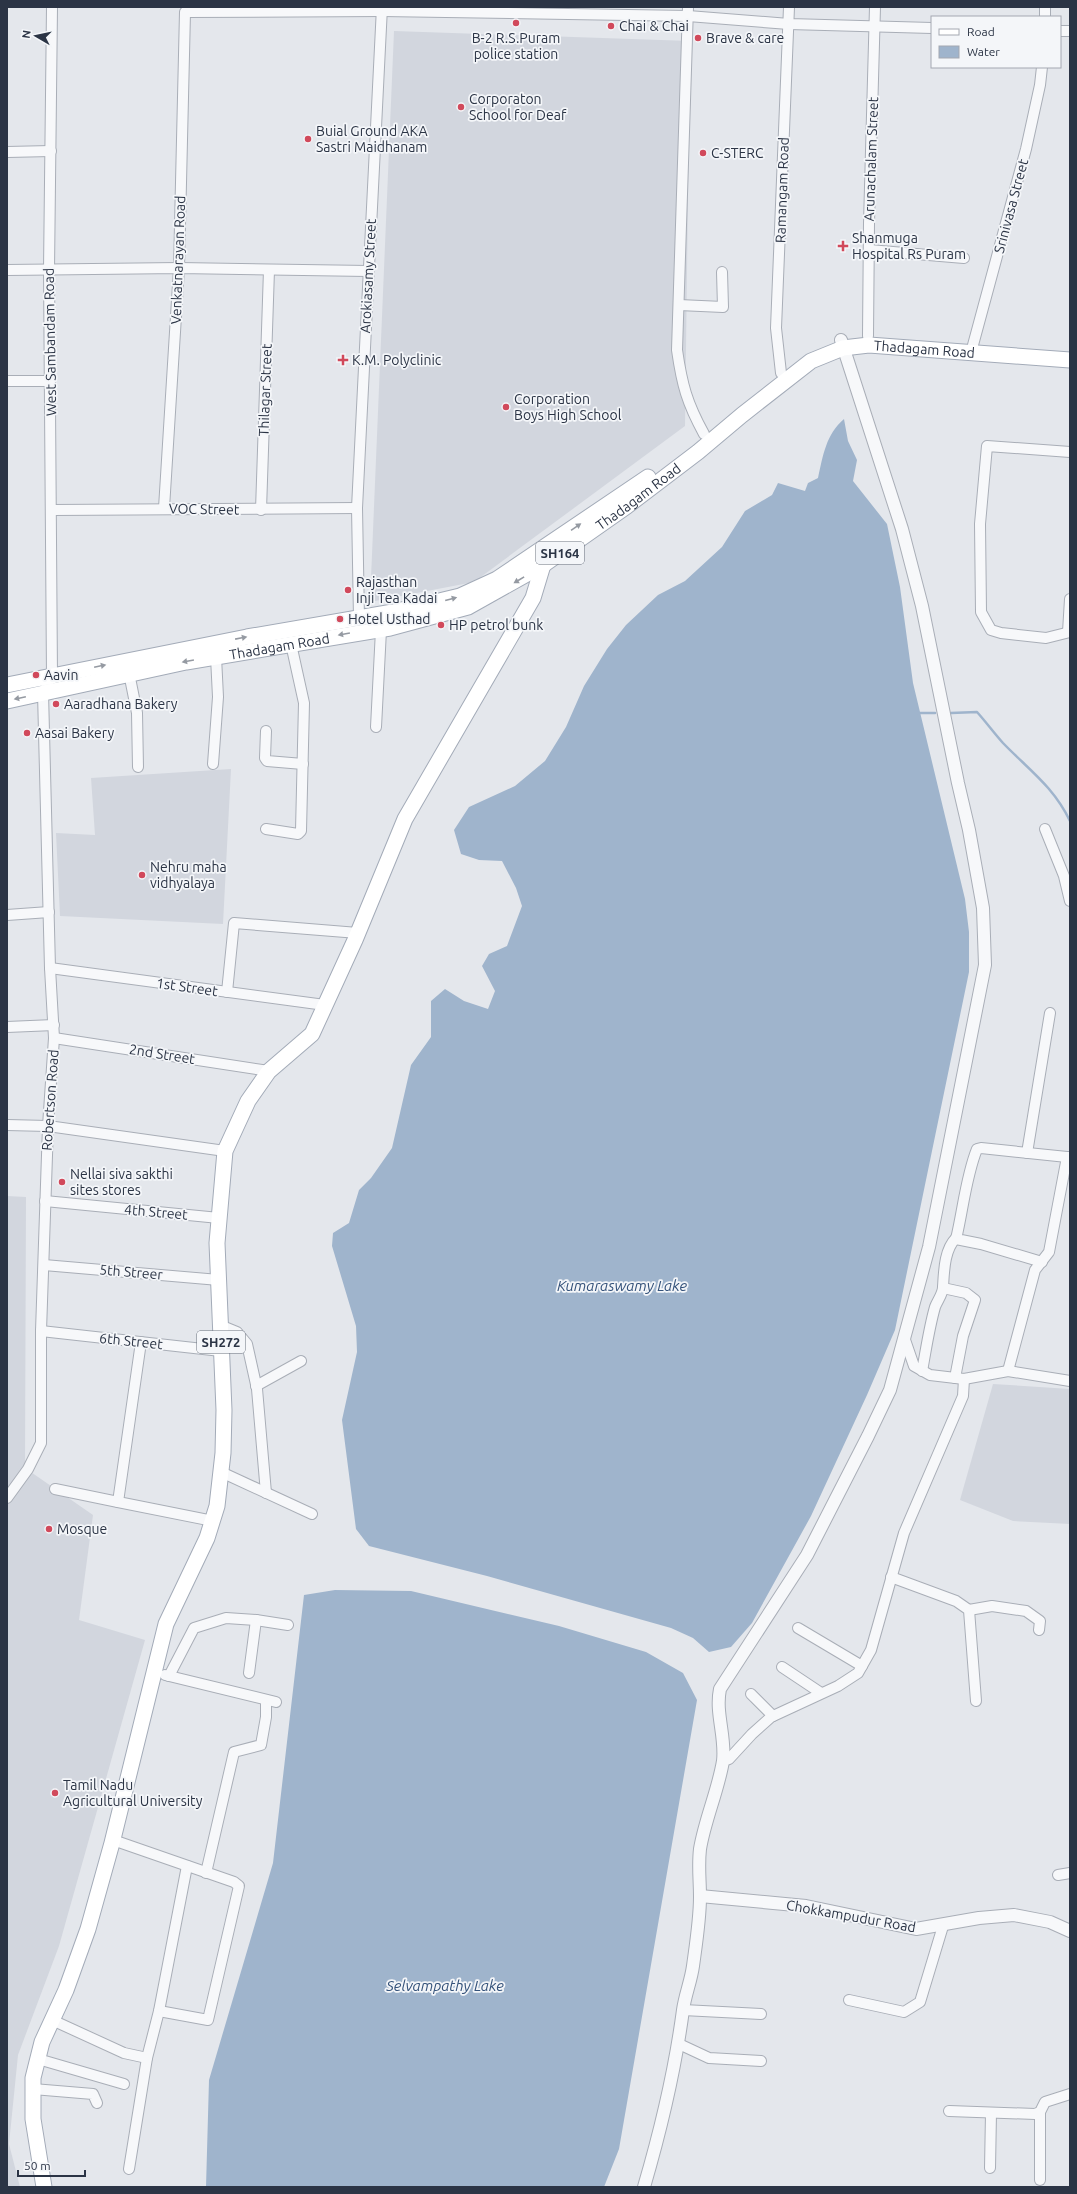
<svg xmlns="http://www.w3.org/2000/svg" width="1077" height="2194" font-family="Ubuntu,sans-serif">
<rect width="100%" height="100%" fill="#e4e7ec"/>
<!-- built -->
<g fill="#d2d6de">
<path d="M 394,31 L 690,41 L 685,426 L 474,582 L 370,602 Z"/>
<path d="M 231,769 L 223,924 L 60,916 L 56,833 L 95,835 L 91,778 Z"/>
<path d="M 7,1196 L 26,1197 L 25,1468 L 93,1515 L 79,1620 L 145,1640 L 59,1946 L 18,2055 L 9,2144 L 20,2187 L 7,2187 Z"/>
<path d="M 993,1384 L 1070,1389 L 1070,1524 L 1013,1521 L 960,1500 Z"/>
</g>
<!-- water -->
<g fill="#9fb4cc">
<path d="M 844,419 L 848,441 L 857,460 L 853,481 L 887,524 L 900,587 L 913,683 L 965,899 L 969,932 L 969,972 L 895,1330 L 867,1395 L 811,1516 L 752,1623 L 731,1647 L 709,1652 L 693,1638 L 671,1628 L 487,1576 L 369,1546 L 356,1529 L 342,1420 L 357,1352 L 356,1326 L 332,1246 L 333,1233 L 349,1223 L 359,1190 L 371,1178 L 392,1148 L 411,1065 L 431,1037 L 431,1001 L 445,989 L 464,1001 L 488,1009 L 495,991 L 482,966 L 489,954 L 507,946 L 522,906 L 516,888 L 502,861 L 479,860 L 461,854 L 454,830 L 469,807 L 515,786 L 545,761 L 566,727 L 584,686 L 607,649 L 626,625 L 658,595 L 685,581 L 722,547 L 745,511 L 772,495 L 778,483 L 805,491 L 808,483 L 818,478 C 823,456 826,434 844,419 Z"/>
<path d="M 335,1590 L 411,1591 L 559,1626 L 646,1652 L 683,1673 L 697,1700 L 619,2149 L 604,2187 L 206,2187 L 209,2080 L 273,1863 L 304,1595 Z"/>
</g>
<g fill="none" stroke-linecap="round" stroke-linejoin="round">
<!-- stream -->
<g stroke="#9fb4cc" stroke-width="2.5">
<path d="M 918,713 L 935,713"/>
<path d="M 951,713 L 977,712 C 986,722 994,733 1003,743 C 1029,770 1053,786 1070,821"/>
</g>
<defs>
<g id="minor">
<path d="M 688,7 L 677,350 C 682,385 687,403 704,434"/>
<path d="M 1045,17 L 1045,7"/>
<path d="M 1060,31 L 1070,31"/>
<path d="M 7,152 L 51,151"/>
<path d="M 869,250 L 964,258"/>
<path d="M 7,270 L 179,268 L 368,271"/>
<path d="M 679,305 L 723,307 L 722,272"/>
<path d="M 868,336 L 869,223 L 875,7"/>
<path d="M 973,345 L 1026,149 L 1040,85 L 1042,67"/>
<path d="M 781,373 L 776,328 L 789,7"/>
<path d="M 7,381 L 50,381"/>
<path d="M 1070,452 L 987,446 L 980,524 L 981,612 L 991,630 L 1001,633 L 1046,638 L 1070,632"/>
<path d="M 164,508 L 179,268 L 185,12 L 382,11 L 688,16 L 789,24 L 932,28"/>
<path d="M 52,510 L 357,508"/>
<path d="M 261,510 L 269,270"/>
<path d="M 359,618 L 357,508 L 382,7"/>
<path d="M 1068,632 L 1070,599"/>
<path d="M 129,673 L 137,713 L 138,767"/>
<path d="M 376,727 L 381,630"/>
<path d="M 266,731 L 265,758 L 267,761 L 303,764"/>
<path d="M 213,764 L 218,697 L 216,657"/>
<path d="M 266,829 L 298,834 L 301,831 L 304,703 L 291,644"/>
<path d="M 1045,829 L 1064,876 L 1070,901"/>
<path d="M 7,915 L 49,912"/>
<path d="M 50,968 L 325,1005"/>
<path d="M 227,992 L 234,923 L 358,933"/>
<path d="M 7,1027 L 54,1025"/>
<path d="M 54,1038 L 269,1071"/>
<path d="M 7,1125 L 48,1126 L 225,1151"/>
<path d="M 1027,1153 L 1050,1013"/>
<path d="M 45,1201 L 219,1218"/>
<path d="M 1042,1262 L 981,1244 L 956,1239 C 963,1210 966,1176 977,1149 L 981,1148 L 1067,1157"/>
<path d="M 44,1265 L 219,1280"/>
<path d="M 943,1288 L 966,1293 L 975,1300 L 963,1336 L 955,1378"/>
<path d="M 220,1325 L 237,1332 L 247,1344 L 257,1389 L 266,1493"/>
<path d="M 41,1331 L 221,1351"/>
<path d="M 904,1337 L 914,1366 L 930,1375 L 964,1379 L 1008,1371 L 1070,1381"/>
<path d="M 141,1342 L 118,1502 L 213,1521"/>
<path d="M 922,1371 C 926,1350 929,1328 935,1307 C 937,1301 943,1294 943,1287 C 944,1272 944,1250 956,1238"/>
<path d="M 1008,1371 L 1035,1270 L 1049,1252 L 1067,1157 L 1070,1157"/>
<path d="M 256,1386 L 301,1361"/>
<path d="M 221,1472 L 312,1514"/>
<path d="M 55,1489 L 118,1502"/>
<path d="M 7,1498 L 28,1469 L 41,1443 L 41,1331 L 48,1126 L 54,1038 L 50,968 L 43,693 L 52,676 L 49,270 L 52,7"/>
<path d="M 891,1577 L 956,1601 L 969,1610 L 976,1701"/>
<path d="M 969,1610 L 992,1606 L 1026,1611 L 1040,1621 L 1039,1630"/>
<path d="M 798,1628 L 862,1666"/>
<path d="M 782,1667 L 821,1693"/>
<path d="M 249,1673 L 256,1620"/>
<path d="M 165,1675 L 276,1702"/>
<path d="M 169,1676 L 194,1628 L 226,1618 L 256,1620 L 288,1625"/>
<path d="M 751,1694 L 773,1716"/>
<path d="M 723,1761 L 729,1759 L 752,1734 L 771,1717 L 838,1686 L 858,1673 L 871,1650 L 904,1533 L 963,1396 L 964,1379"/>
<path d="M 113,1840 L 234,1882 L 239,1886 L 208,2020 L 159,2011"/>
<path d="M 206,1873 L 234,1752 L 261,1745 L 266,1717 L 266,1700"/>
<path d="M 1058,1875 L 1070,1873"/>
<path d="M 849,2000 L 904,2012 L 920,2002 L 943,1926"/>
<path d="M 683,2010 L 761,2014"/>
<path d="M 52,2020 L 124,2053 L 147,2058"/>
<path d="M 679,2044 L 709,2058 L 761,2061"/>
<path d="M 38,2059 L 124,2084"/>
<path d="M 33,2089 L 93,2094 L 97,2103"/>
<path d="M 949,2111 L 1035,2114 L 1040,2112 L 1045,2102 L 1070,2094"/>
<path d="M 990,2168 L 991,2113"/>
<path d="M 129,2169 L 147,2058 L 159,2011 L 187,1866"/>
<path d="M 1040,2180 L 1040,2112"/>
</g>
<g id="tertiary">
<path d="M 700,1896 L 806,1906 L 916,1929 L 979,1918 L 1014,1915 L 1050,1922 L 1070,1931"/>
<path d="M 644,2187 C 661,2129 675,2070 683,2010 C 685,1995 691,1981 693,1966 C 696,1944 700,1919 700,1897 C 700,1880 698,1866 700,1849 C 705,1819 718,1791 723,1761 C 726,1737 715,1713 720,1689 L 807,1555 L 868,1436 L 890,1390 L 929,1247 L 985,965 L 983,908 L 969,830 L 958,783 L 922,606 L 902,529 L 841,340"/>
</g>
<g id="primary">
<path d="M 7,685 L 247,637 L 393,612 L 460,596 L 497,579 L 648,477"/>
<path id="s1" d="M 7,701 L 186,662 L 390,628 L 468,607 L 543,565 L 627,506 L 698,452 L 742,415 L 811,361 L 843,348 L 869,345 L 1070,360"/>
<path d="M 44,2187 L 33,2119 L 33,2078 L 42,2042 L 66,1990 L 88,1929 L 112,1843 L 166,1624 L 207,1538 L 217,1506 L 223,1453 L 224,1410 L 217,1243 L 225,1151 L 248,1101 L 269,1071 L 312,1034 L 355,940 L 405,819 L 533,598 L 543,565 L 535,555"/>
</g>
</defs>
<!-- minor casing -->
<use href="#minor" stroke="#a9aeb7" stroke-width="12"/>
<!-- tertiary casing -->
<use href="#tertiary" stroke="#a9aeb7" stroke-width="14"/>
<!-- primary casing -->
<use href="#primary" stroke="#a3abb8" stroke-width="17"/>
<!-- minor -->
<use href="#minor" stroke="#f7f8fa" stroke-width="10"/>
<!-- tertiary -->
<use href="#tertiary" stroke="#f7f8fa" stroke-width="12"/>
<!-- primary -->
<use href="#primary" stroke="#fff" stroke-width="15"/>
</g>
<!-- one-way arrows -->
<defs><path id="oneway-solid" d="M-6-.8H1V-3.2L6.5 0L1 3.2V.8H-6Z"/></defs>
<g fill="#959aa2">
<use href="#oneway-solid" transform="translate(576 527) rotate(-34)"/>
<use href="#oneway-solid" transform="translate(519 580) rotate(149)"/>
<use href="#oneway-solid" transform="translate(451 599) rotate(-15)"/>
<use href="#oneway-solid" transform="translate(344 634) rotate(170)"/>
<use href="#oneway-solid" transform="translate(241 638) rotate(-11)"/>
<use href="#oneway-solid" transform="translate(188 661) rotate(170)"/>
<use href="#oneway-solid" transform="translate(100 666) rotate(-12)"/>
<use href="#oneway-solid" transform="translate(20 698) rotate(168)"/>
</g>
<!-- markers -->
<g fill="#d1495b" stroke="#f4f6f9" stroke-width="1.5">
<circle cx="516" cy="23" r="4"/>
<circle cx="611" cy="26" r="4"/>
<circle cx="698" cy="38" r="4"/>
<circle cx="461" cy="107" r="4"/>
<circle cx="308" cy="139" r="4"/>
<circle cx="703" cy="153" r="4"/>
<path d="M841 240h4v4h4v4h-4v4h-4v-4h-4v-4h4z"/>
<path d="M341 354h4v4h4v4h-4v4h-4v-4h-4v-4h4z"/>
<circle cx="506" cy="407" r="4"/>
<circle cx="348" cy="590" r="4"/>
<circle cx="340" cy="619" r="4"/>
<circle cx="441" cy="625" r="4"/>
<circle cx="36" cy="675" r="4"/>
<circle cx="56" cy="704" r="4"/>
<circle cx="27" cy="733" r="4"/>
<circle cx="142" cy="875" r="4"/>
<circle cx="62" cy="1182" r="4"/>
<circle cx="49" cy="1529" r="4"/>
<circle cx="55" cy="1793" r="4"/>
</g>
<g text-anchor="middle" stroke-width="3.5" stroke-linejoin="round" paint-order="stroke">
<!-- shield labels -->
<g fill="#f4f6f9" stroke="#676e7b" stroke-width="1">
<rect x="536" y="542" width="48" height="22" rx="3"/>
<rect x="197" y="1331" width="48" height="22" rx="3"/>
</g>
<g font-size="13" font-weight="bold" fill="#2b3445">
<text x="560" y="558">SH164</text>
<text x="221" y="1347">SH272</text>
</g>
<!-- poi labels -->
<g font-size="14" fill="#2b3445" stroke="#f4f6f9" text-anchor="start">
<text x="619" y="31">Chai &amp; Chai</text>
<text x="516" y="43" text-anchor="middle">B-2 R.S.Puram<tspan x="516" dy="16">police station</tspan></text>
<text x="706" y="43">Brave &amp; care</text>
<text x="469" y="104">Corporaton<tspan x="469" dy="16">School for Deaf</tspan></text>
<text x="316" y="136">Buial Ground AKA<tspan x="316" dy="16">Sastri Maidhanam</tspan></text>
<text x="711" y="158">C-STERC</text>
<text x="852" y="243">Shanmuga<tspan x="852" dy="16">Hospital Rs Puram</tspan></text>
<text x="352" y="365">K.M. Polyclinic</text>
<text x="514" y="404">Corporation<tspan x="514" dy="16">Boys High School</tspan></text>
<text x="356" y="587">Rajasthan<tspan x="356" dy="16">Inji Tea Kadai</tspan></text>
<text x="348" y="624">Hotel Usthad</text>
<text x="449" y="630">HP petrol bunk</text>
<text x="44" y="680">Aavin</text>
<text x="64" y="709">Aaradhana Bakery</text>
<text x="35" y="738">Aasai Bakery</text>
<text x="150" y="872">Nehru maha<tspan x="150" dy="16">vidhyalaya</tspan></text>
<text x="70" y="1179">Nellai siva sakthi<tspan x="70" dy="16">sites stores</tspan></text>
<text x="57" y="1534">Mosque</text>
<text x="63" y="1790">Tamil Nadu<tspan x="63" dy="16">Agricultural University</tspan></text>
</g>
<!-- street labels -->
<g font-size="14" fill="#2b3445" stroke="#f4f6f9">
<text transform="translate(871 159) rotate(-88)" y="5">Arunachalam Street</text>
<text transform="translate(782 190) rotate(-88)" y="5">Ramangam Road</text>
<text transform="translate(1011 206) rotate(-75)" y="5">Srinivasa Street</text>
<text transform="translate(178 260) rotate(-88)" y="5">Venkatnarayan Road</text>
<text transform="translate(368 276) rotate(-87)" y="5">Arokiasamy Street</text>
<text transform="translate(50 342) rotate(-91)" y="5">West Sambandam Road</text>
<text dy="5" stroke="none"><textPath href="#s1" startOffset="1010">Thadagam Road</textPath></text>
<text transform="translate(265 390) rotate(-88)" y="5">Thilagar Street</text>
<text dy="5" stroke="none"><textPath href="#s1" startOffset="674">Thadagam Road</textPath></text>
<text transform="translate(204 509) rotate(1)" y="5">VOC Street</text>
<text dy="5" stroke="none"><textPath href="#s1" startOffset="278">Thadagam Road</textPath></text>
<text transform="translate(187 987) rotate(8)" y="5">1st Street</text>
<text transform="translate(162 1054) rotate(9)" y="5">2nd Street</text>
<text transform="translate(50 1100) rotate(-86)" y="5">Robertson Road</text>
<text transform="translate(156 1212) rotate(5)" y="5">4th Street</text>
<text transform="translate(131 1272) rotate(5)" y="5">5th Streer</text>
<text transform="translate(131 1341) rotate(6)" y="5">6th Street</text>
<text transform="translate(851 1916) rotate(10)" y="5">Chokkampudur Road</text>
</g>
<!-- water labels -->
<g font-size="15" font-style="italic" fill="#34527a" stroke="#f4f6f9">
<text x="622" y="1291">Kumaraswamy Lake</text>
<text x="445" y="1991">Selvampathy Lake</text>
</g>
</g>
<!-- border -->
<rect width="1077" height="2194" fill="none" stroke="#2b3445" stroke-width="16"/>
<!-- legend -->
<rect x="931" y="16" width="130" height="52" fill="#f4f6f9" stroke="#a4a8b1"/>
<rect x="939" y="29" width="20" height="6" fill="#ffffff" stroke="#a4a8b1"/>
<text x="967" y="36" font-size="12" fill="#2b3445">Road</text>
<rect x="939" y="46" width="20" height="12" fill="#9fb4cc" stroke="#a4a8b1"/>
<text x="967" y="56" font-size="12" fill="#2b3445">Water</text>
<!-- north arrow -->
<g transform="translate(36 36) rotate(279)" stroke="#f4f6f9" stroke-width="3" paint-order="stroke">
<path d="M0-3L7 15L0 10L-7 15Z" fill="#2b3445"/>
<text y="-6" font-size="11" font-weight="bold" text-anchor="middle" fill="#2b3445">N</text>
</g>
<!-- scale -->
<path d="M18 2170v6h67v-6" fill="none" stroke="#2b3445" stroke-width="2"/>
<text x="24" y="2170" font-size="12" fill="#2b3445" stroke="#f4f6f9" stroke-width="3" paint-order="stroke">50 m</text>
</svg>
